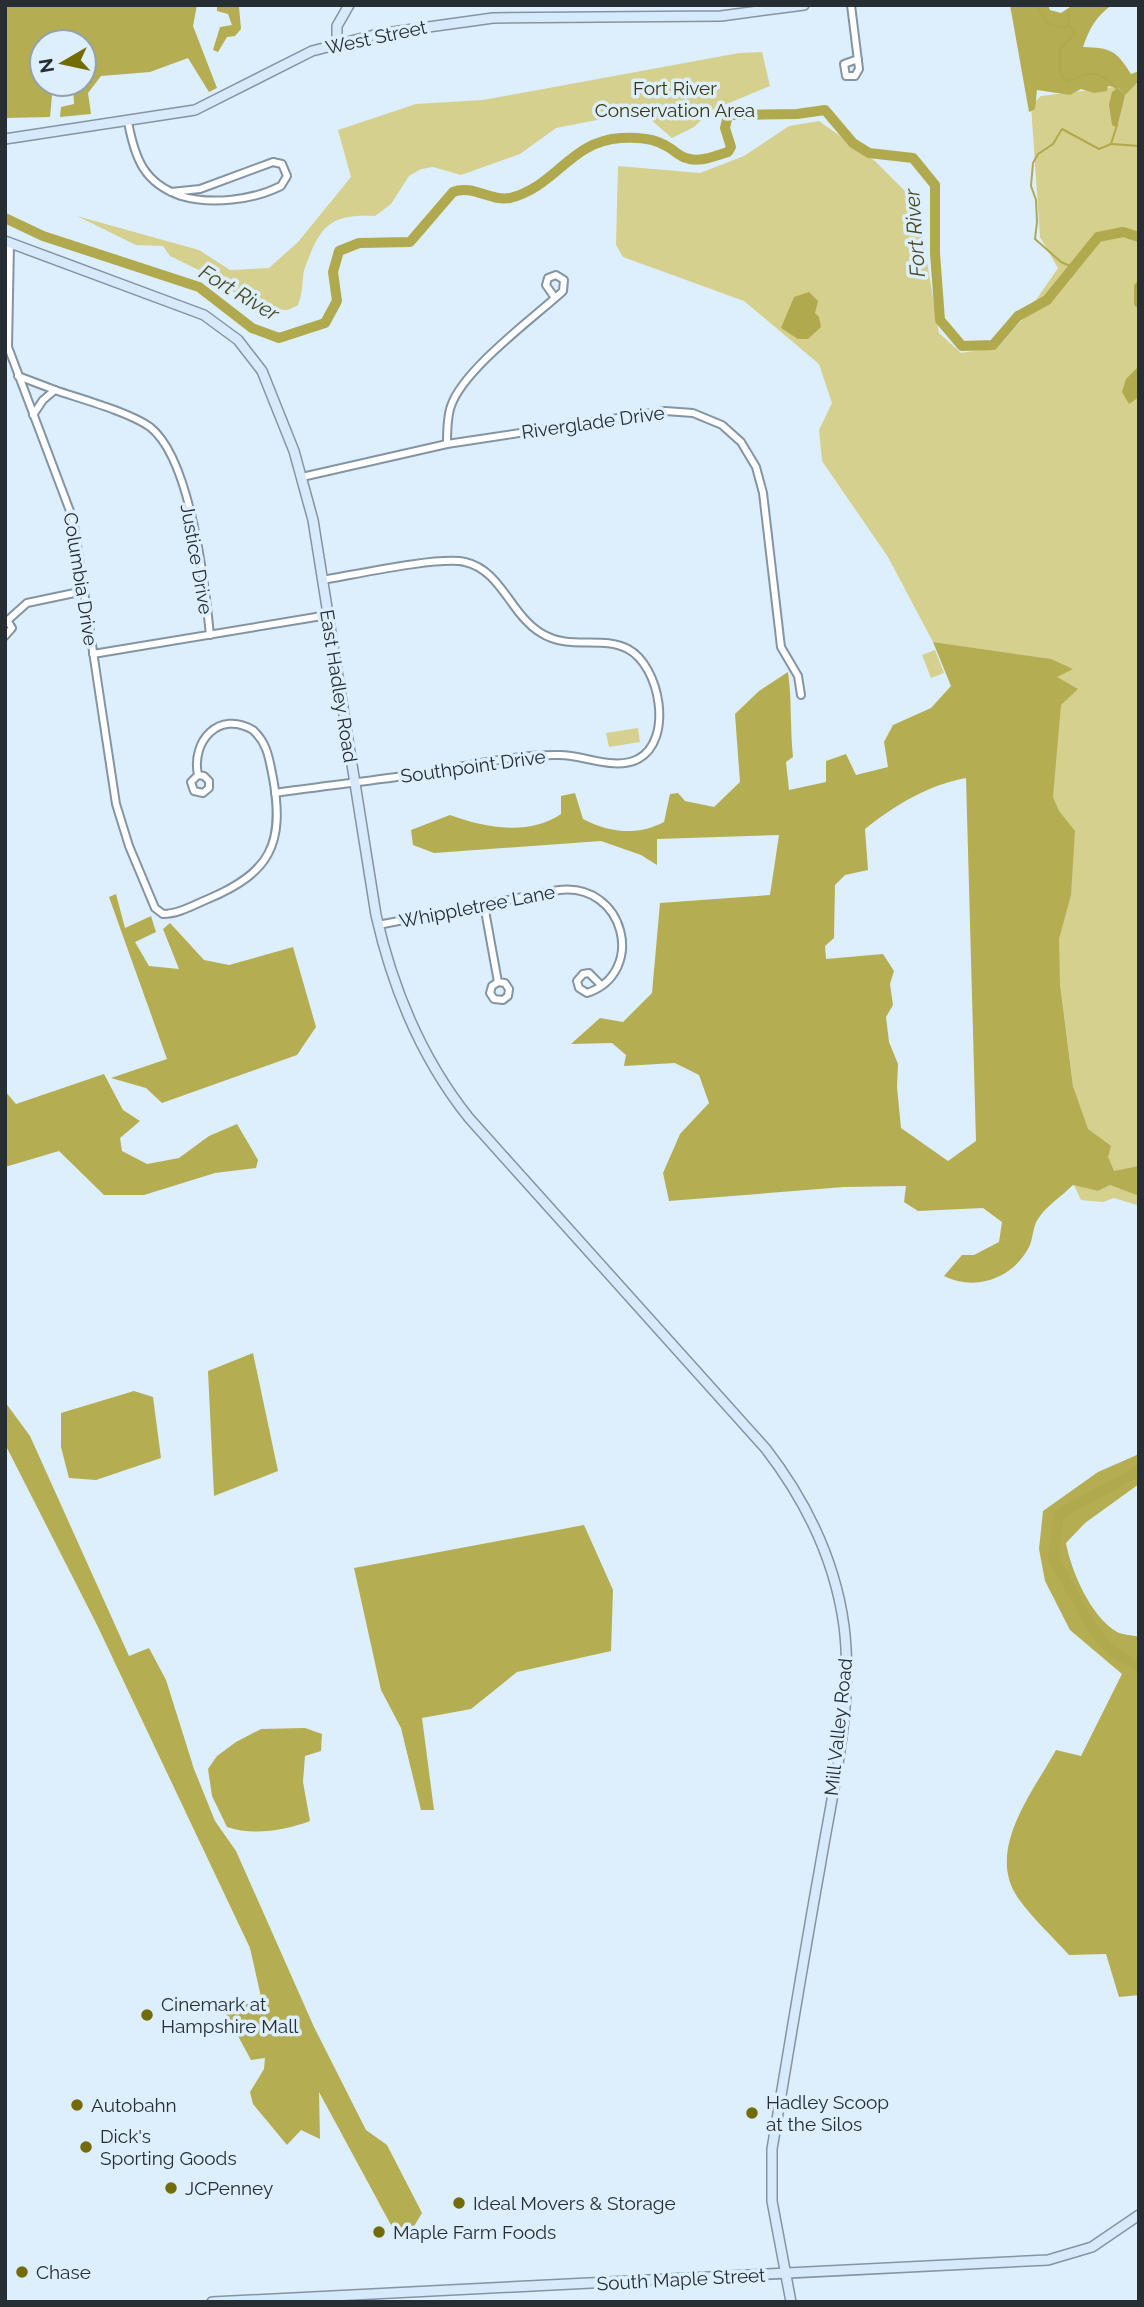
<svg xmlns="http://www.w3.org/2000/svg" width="1144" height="2307" font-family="Raleway,sans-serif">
<rect width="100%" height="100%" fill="#ddeefd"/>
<!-- green -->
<g fill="#d5d08d">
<path d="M 762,52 L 770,86 L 712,110 L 694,127 L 672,138 L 650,119 L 627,114 L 556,128 L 520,154 L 461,175 L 433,167 L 421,169 L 409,176 L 391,204 L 375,216 C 340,214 324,220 311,252 C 308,260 303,270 303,278 C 302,288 302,294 298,305 L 288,310 L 254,309 L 219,280 L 170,256 L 163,246 L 136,245 L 77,216 L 199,250 L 230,270 L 269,268 L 298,242 L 351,177 L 338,130 L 416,104 L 483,100 L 739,53 Z"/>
<path d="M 1139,84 L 1139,1175 L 1099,1173 L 1073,1086 L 1060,984 L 1042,658 L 933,642 L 888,557 L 822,461 L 819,430 L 832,403 L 819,364 L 744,301 L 623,257 L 616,245 L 618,166 L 700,173 L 744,156 L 789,126 L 819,121 L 875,161 L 907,193 L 924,244 L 939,333 L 961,353 L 998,347 L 1023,319 L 1058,268 L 1040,237 L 1031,105 L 1041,96 Z"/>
<path d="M 935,650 L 944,673 L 931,678 L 922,655 Z"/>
<path d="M 638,728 L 640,742 L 609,747 L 606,733 Z"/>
<path d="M 1074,1185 L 1098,1191 L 1110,1185 L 1137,1195 L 1139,1211 L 1137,1205 L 1114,1198 L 1103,1202 L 1081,1200 Z"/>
</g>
<!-- forest -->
<g fill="#b5ad51" fill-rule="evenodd">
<path d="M 5,5 L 197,5 L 193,26 L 217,88 L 209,92 L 188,58 L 150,72 L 101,76 L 88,93 L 91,114 L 60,117 L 61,107 L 74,104 L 73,87 L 53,85 L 50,117 L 5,118 ZM 42,42 L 84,42 L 84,84 L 42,84 Z"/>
<path d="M 217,5 L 248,5 L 239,7 L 241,29 L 235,36 L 227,37 L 218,52 L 213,50 L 220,27 L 232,25 L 228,14 L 217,11 Z"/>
<path d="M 1010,5 L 1048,5 L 1050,10 L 1061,13 L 1073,5 L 1112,5 C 1096,16 1089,29 1083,47 C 1111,48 1116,50 1131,74 L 1139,71 L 1139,81 L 1125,95 L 1119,88 L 1108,86 L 1107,91 L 1094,93 L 1081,89 L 1070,95 L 1037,90 L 1035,109 L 1029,112 Z"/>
<path d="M 933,642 L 1051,659 L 1073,669 L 1057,677 L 1078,689 L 1061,705 L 1053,797 L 1059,811 L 1075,831 L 1071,895 L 1059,939 L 1060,984 L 1073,1086 L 1088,1129 L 1111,1146 L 1108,1157 L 1114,1171 L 1139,1166 L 1139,1196 L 1110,1185 L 1098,1191 L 1073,1185 C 1062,1196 1046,1206 1038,1219 C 1033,1226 1033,1237 1030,1245 C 1014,1278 976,1292 944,1276 L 962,1255 L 974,1255 L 999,1242 L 1002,1222 L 983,1208 L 918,1211 L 904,1202 L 906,1186 L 844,1187 L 669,1201 L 663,1173 L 680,1134 L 709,1103 L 699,1075 L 675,1063 L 624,1066 L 626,1055 L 612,1043 L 571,1044 L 600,1018 L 623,1022 L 652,993 L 660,903 L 770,895 L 779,835 L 657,839 L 657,865 L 641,855 L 601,841 L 434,853 L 413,845 L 411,830 L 450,815 C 485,828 529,836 561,814 L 561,796 L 575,793 L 583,819 C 610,833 637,836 664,822 L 670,794 L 678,793 L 685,801 L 714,807 L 740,782 L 735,714 L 759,691 L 788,672 C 792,701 790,727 793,757 L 786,762 L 789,790 L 826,782 L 826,761 L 846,754 L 856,775 L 888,767 L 884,742 L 893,725 L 931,708 L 951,686 ZM 966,778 L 976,1141 L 948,1161 L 901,1128 L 897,1087 L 898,1064 L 889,1042 L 886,1017 L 893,1005 L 890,984 L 894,971 L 883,954 L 826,959 L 825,946 L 834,938 L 835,885 L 845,875 L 868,870 L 865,829 C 895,805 928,785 966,778 Z"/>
<path d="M 116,894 L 125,928 L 151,916 L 156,932 L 135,942 L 149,966 L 179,969 L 163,929 L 170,923 L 204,960 L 229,965 L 293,947 L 316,1027 L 297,1055 L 162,1103 L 146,1088 L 111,1078 L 167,1059 L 109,897 Z"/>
<path d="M 104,1074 L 123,1110 L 140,1121 L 120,1138 L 122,1151 L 147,1164 L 179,1158 L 209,1136 L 237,1124 L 258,1160 L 256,1168 L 215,1173 L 144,1195 L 104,1195 L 59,1151 L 5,1167 L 5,1091 L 16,1104 Z"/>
<path d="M 253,1353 L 278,1471 L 214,1496 L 208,1371 Z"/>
<path d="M 134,1391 L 153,1397 L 161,1458 L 96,1480 L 69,1478 L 61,1447 L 61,1413 Z"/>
<path d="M 5,1402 L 30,1436 L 129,1656 L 149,1648 L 166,1680 L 194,1769 L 215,1821 L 236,1851 L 314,2027 L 366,2130 L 387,2145 L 422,2213 L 413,2228 L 398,2238 L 319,2092 L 320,2139 L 301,2130 L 287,2145 L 253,2104 L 250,2092 L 264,2069 L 265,2058 L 251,2060 L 224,2010 L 250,2003 L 264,2010 L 250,1948 L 97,1625 L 5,1444 Z"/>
<path d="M 1139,1454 L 1139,1484 L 1085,1523 L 1066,1543 C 1071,1571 1091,1617 1117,1632 C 1123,1635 1132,1635 1139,1637 L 1139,1995 L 1119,1997 L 1106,1954 L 1069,1955 C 1053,1937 1033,1919 1018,1898 C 985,1850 1033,1792 1056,1750 L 1081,1756 L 1122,1674 L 1070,1630 L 1045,1581 L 1039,1549 L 1043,1511 L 1098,1472 Z"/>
<path d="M 584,1525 L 613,1590 L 611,1651 L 517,1672 L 471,1709 L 422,1718 L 434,1810 L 421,1810 L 401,1728 L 381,1690 L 354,1568 Z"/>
<path d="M 305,1728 L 322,1734 L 321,1751 L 305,1756 L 303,1782 L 310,1821 C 286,1830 253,1836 227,1827 L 212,1796 L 208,1769 L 217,1756 L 236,1742 L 261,1729 Z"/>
</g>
<!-- water -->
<g fill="#b1a94d">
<path d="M 1118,88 L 1125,95 L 1117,128 L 1112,125 L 1109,105 L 1112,92 Z"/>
<path d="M 809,292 L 818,301 L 815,313 L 819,317 L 821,327 L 808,339 L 798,339 L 781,328 L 794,297 Z"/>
<path d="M 1139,366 L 1139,397 L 1129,404 L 1122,392 L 1126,379 Z"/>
</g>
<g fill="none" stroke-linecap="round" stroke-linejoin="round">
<!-- stream -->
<g stroke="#b1a94d" stroke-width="2">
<path d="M 1037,5 L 1047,23 L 1062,28 L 1069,26 L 1075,33 L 1059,51 L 1061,75 L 1068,81 C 1093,72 1097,68 1116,88"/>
<path d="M 1068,10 L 1069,26"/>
<path d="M 1112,144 L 1139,146"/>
<path d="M 1072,267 L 1061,262 L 1035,239 L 1037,222 L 1036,200 L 1031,186 L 1033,163 L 1038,154 L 1053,144 L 1062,129 L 1099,149 L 1111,144 L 1117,125"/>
</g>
<!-- river -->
<g stroke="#b1a94d" stroke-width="10">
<path d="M 5,218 L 43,236 L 199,287 L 252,328 L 279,338 L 325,323 L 337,301 L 333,272 L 339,251 L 359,243 L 410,242 L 453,192 C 473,184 491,202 510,198 C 557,186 570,141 621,138 C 636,137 655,138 668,147 C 674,150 679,156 686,158 C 699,163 715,156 728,152 L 731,147 L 725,128 L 728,115 L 797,114 L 825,110 L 853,143 L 869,153 L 913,158 L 935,185 L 935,253 L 940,320 L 962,346 L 993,345 L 1018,316 L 1047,300 L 1098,237 L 1123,232 L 1139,237"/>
<path d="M 1139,287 L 1139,303"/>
<path d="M 1139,1471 L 1059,1514 L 1053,1557 L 1088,1621 L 1109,1649 L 1139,1667"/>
</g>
<defs>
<g id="street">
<path d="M 851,5 L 859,69 L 855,76 L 846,76 L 844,64 L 858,59"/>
<path d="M 128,122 C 135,159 144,183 181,196 C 211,205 253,200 281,186 L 287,176 L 282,164 L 273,162 L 200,189 L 171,192"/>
<path d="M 10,243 L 8,347 L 73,519 L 116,804 L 129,846 L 155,908 L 163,914 C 178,914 194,905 208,899 C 270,873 285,844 273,778 C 269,759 268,744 253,730 C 219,710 191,741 198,775 L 191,782 L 194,791 L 203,793 L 209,788 L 209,781 L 204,776 L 198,775"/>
<path d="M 18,376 L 55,390"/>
<path d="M 33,415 L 43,400 L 55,390 C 81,399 129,412 150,427 C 191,459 205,585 210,635"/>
<path d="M 447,444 C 447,432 447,417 451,406 C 463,370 532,319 562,292 L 563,291 L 564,280 L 556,275 L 548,278 L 546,285 L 555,298"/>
<path d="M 302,477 L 447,444 L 665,411 L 693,413 L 722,425 L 741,442 L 756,467 L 763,493 L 781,647 L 798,676 L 801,695"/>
<path d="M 8,620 L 27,603 L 84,591"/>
<path d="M 5,636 L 12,628 L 7,620"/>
<path d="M 93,654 L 328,615"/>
<path d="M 275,793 C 323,786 370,781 418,774 C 464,767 513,754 560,755 C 584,755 615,771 638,759 C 674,740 660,666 628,649 C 601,635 570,651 541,633 C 510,614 501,570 465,562 C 439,556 353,575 322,580"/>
<path d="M 484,905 L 498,982 L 492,986 L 490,993 L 494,999 L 503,1000 L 508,996 L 509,989 L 505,983 L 498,982"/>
<path d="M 378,925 L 559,890 C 625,882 647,973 587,993 L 579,988 L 577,981 L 583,974 L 589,973 L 601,985"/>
</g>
<g id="secondary">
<path d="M 337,42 L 337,26 L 349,5"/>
<path d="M 5,139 L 195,110 L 312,51 L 378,34 L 493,18 L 721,16 L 804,5"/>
<path d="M 5,241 L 204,315 L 238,340 L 262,371 L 294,451 L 313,520 L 376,915 C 393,990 421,1058 469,1118 L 766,1449 C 806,1501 835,1560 844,1626 C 854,1705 833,1789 820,1867 C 803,1961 788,2055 772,2149 L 772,2201 L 791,2302"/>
<path d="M 212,2302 L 1048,2260 L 1092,2247 L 1139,2215"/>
</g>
</defs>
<!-- street casing -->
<use href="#street" stroke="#8594a2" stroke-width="10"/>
<!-- secondary casing -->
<use href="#secondary" stroke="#8594a2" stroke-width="12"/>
<!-- street -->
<use href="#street" stroke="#fff" stroke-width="6"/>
<!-- secondary -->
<use href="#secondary" stroke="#d7eafb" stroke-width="9"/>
</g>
<!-- markers -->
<g fill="#736b05" stroke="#ddeefd" stroke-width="2.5">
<circle cx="147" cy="2015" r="7"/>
<circle cx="77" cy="2105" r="7"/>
<circle cx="752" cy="2113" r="7"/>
<circle cx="86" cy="2147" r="7"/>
<circle cx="171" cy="2188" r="7"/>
<circle cx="459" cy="2203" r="7"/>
<circle cx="379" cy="2232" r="7"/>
<circle cx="22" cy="2272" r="7"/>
</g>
<g text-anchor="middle" stroke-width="7" stroke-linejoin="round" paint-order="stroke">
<!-- street labels -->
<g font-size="19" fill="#272e33" stroke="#ddeefd">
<text transform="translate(376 37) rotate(-12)" y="7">West Street</text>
<text transform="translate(593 422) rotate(-8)" y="7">Riverglade Drive</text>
<text transform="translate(197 559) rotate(80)" y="7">Justice Drive</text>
<text transform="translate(81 579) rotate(81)" y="7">Columbia Drive</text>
<text transform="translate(339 686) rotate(81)" y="7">East Hadley Road</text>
<text transform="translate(473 766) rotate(-8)" y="7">Southpoint Drive</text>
<text transform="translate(477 906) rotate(-11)" y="7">Whippletree Lane</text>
<text transform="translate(838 1727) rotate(-84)" y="7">Mill Valley Road</text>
<text transform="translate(681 2279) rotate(-3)" y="7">South Maple Street</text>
</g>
<!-- park labels -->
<g font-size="19" fill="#3a360e" stroke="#ddeefd">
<text x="675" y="95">Fort River<tspan x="675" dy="22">Conservation Area</tspan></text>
</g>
<!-- poi labels -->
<g font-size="19" fill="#272e33" stroke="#ddeefd" text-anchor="start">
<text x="161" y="2011">Cinemark at<tspan x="161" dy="22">Hampshire Mall</tspan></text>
<text x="766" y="2109">Hadley Scoop<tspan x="766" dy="22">at the Silos</tspan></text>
<text x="91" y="2112">Autobahn</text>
<text x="100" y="2143">Dick's<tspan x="100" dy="22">Sporting Goods</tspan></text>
<text x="185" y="2195">JCPenney</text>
<text x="473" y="2210">Ideal Movers &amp; Storage</text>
<text x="393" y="2239">Maple Farm Foods</text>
<text x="36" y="2279">Chase</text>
</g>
<!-- water labels -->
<g font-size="21" font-style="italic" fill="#4c4922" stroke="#ddeefd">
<text transform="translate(915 233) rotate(-94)" y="7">Fort River</text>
<text transform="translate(239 293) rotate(31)" y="7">Fort River</text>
</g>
</g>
<!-- border -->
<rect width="1144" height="2307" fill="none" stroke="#272e33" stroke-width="14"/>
<!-- north arrow -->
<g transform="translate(63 63) rotate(261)"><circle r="33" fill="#ddeefd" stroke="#94a1ac" stroke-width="2"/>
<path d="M0-5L12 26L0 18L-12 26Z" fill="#736b05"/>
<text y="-10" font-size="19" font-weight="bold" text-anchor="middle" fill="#272e33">N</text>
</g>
</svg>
